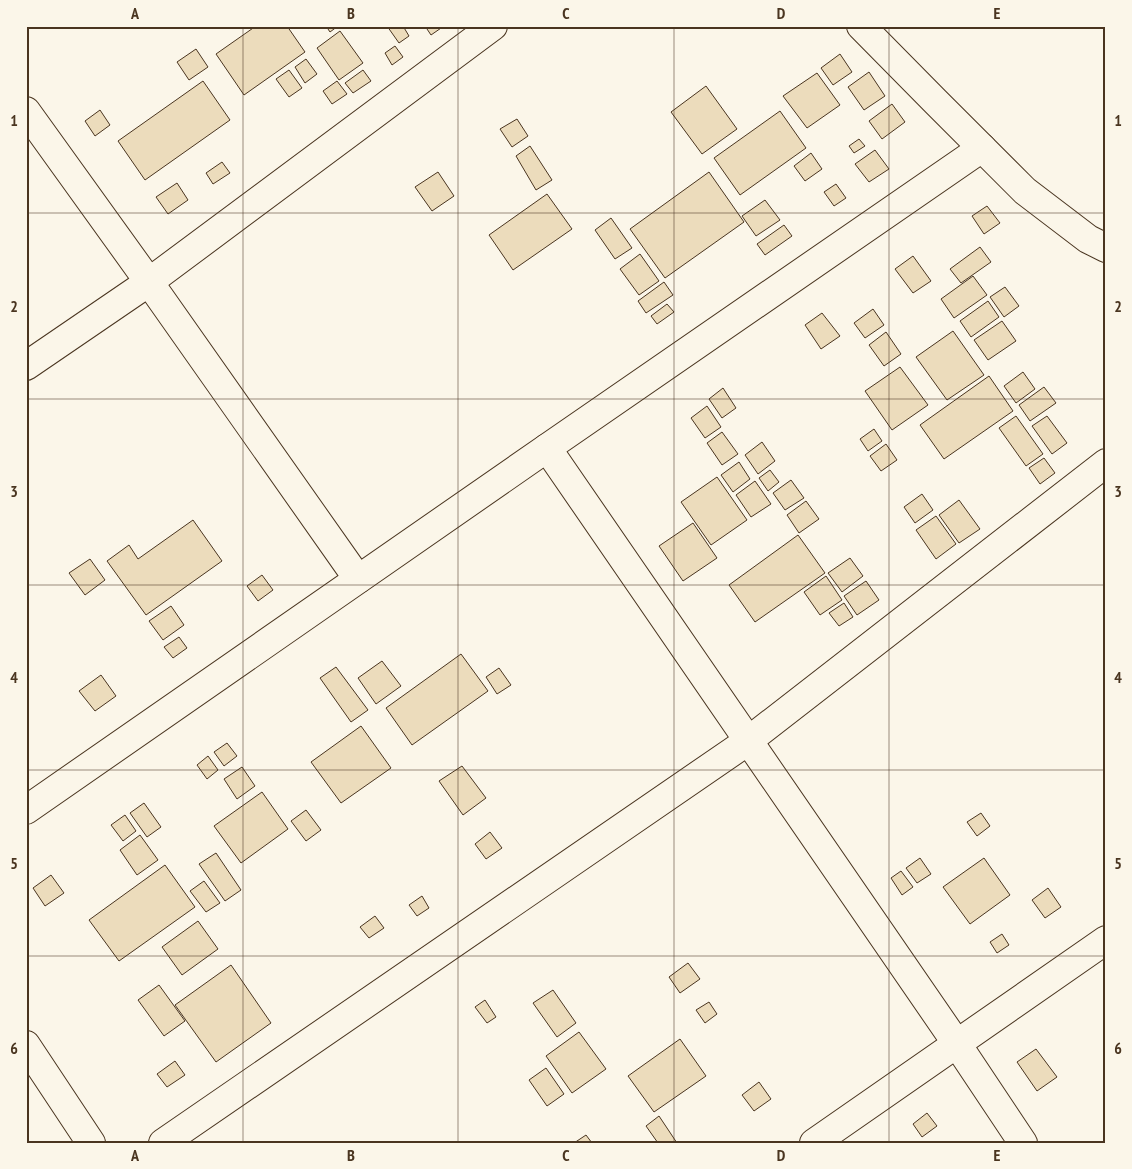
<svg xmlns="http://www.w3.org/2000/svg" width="1132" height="1169" font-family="'PT Sans Narrow',sans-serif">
<rect width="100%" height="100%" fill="#fbf6e9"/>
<!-- building -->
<g fill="#ecdcbc" stroke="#4a3520">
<path d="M 256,26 L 287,26 L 305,52 L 244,95 L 216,54 Z"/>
<path d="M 326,26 L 338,26 L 330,32 Z"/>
<path d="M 387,26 L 403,26 L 409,36 L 399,43 Z"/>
<path d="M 425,26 L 444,26 L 431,35 Z"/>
<path d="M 340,31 L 363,63 L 339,80 L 317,48 Z"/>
<path d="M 395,46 L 403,57 L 392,65 L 385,53 Z"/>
<path d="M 196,49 L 208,67 L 189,80 L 177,62 Z"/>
<path d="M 840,54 L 852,72 L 833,85 L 821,68 Z"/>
<path d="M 306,59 L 317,74 L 305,83 L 295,67 Z"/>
<path d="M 289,70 L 302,88 L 289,97 L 276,79 Z"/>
<path d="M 363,70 L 371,81 L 353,93 L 345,83 Z"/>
<path d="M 869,72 L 885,96 L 864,110 L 848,87 Z"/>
<path d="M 817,73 L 840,105 L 807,128 L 783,96 Z"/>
<path d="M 203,81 L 230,120 L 145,180 L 118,141 Z"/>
<path d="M 337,81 L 347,94 L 332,104 L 323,91 Z"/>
<path d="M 706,86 L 737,129 L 702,154 L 671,112 Z"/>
<path d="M 892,104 L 905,122 L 882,139 L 869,121 Z"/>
<path d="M 100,110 L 110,125 L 95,136 L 85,121 Z"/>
<path d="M 780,111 L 806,148 L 740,195 L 714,158 Z"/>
<path d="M 517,119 L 528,136 L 512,147 L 500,129 Z"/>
<path d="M 859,139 L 865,146 L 854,153 L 849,146 Z"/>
<path d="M 530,146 L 552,180 L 536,190 L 516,156 Z"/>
<path d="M 875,150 L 889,169 L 869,182 L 855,164 Z"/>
<path d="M 811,153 L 822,169 L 805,181 L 794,166 Z"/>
<path d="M 222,162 L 230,173 L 213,184 L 206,173 Z"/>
<path d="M 438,172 L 454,196 L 432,211 L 415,187 Z"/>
<path d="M 709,172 L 744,222 L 665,278 L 630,229 Z"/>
<path d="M 177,183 L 188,200 L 168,214 L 156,197 Z"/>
<path d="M 836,184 L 846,198 L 834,206 L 824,192 Z"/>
<path d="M 547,194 L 572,229 L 513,270 L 489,235 Z"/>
<path d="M 765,200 L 780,220 L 756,236 L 742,216 Z"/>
<path d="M 987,206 L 1000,223 L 984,234 L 972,216 Z"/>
<path d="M 611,218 L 632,248 L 615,259 L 595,230 Z"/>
<path d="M 784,225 L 792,236 L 765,255 L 757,244 Z"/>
<path d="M 980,247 L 991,262 L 961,283 L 950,269 Z"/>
<path d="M 640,254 L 659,281 L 639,295 L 620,269 Z"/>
<path d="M 913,256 L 931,281 L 913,293 L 895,269 Z"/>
<path d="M 973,276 L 987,295 L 954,318 L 941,299 Z"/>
<path d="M 664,282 L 673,295 L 646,313 L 638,301 Z"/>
<path d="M 1005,287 L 1019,306 L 1004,317 L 990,297 Z"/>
<path d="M 988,301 L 999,317 L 971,337 L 960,321 Z"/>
<path d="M 667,304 L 674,312 L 657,324 L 651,316 Z"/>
<path d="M 873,309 L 884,325 L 865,338 L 854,323 Z"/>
<path d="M 822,313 L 840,336 L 821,349 L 805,325 Z"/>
<path d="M 1002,321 L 1016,341 L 988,360 L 974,340 Z"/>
<path d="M 953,331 L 984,375 L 947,400 L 916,357 Z"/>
<path d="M 886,332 L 901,354 L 884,366 L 869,345 Z"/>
<path d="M 900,367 L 928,405 L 892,430 L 865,391 Z"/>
<path d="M 1023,372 L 1035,389 L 1016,403 L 1004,386 Z"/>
<path d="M 989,376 L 1013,411 L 944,459 L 920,425 Z"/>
<path d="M 1044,387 L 1056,403 L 1030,421 L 1019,405 Z"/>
<path d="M 723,388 L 736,408 L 722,418 L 709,399 Z"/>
<path d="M 707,406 L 721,427 L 705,438 L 691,418 Z"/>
<path d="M 1016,416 L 1043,454 L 1026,466 L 999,428 Z"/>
<path d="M 1047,416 L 1067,443 L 1052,454 L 1032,426 Z"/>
<path d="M 874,429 L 882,441 L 868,451 L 860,439 Z"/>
<path d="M 722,432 L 738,454 L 722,465 L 707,443 Z"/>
<path d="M 762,442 L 775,461 L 758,474 L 745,455 Z"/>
<path d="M 886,444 L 897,460 L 881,471 L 870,456 Z"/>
<path d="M 1044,458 L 1055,473 L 1040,484 L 1029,468 Z"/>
<path d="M 739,462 L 750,479 L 733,492 L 721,475 Z"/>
<path d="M 770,470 L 779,482 L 768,491 L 759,478 Z"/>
<path d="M 717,477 L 747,520 L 711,545 L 681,502 Z"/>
<path d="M 791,480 L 804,498 L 785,510 L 773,493 Z"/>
<path d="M 755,481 L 771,504 L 751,517 L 736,495 Z"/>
<path d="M 922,494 L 933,510 L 915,523 L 904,507 Z"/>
<path d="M 959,500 L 980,529 L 959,543 L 939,515 Z"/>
<path d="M 806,501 L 819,519 L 799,533 L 787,515 Z"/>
<path d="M 936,516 L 956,544 L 936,559 L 916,530 Z"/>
<path d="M 193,520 L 222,561 L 146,615 L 107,561 L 129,545 L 138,559 Z"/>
<path d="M 693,523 L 717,558 L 683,581 L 659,546 Z"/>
<path d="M 798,535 L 825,573 L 755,622 L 729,585 Z"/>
<path d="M 850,558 L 863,576 L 842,592 L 828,573 Z"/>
<path d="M 90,559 L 105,580 L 85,595 L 69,573 Z"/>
<path d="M 262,575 L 273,590 L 258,601 L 247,586 Z"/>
<path d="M 826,576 L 842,600 L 820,615 L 804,592 Z"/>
<path d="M 866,581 L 879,600 L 857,615 L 844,596 Z"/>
<path d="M 844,603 L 853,617 L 839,626 L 829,613 Z"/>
<path d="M 171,606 L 184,625 L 163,640 L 149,621 Z"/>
<path d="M 179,637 L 187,648 L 173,658 L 164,647 Z"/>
<path d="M 461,654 L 488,691 L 412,745 L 386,708 Z"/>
<path d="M 382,661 L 401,686 L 376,704 L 358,678 Z"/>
<path d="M 336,667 L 368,710 L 351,722 L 320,678 Z"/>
<path d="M 499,668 L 511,685 L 497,694 L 486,677 Z"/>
<path d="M 101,675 L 116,696 L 95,711 L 79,691 Z"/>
<path d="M 361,726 L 391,768 L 341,803 L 311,762 Z"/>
<path d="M 227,743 L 237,756 L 224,766 L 214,752 Z"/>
<path d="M 208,756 L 218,770 L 207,779 L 197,765 Z"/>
<path d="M 462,766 L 486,798 L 463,815 L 439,781 Z"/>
<path d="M 242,767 L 255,786 L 237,799 L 224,779 Z"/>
<path d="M 262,792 L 288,829 L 241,863 L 214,826 Z"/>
<path d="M 144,803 L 161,827 L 147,837 L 130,813 Z"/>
<path d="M 306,810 L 321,830 L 306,841 L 291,821 Z"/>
<path d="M 981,813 L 990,826 L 977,836 L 967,822 Z"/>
<path d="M 125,815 L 136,831 L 123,841 L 111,825 Z"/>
<path d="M 490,832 L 502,848 L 486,859 L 475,844 Z"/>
<path d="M 140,835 L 158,860 L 137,875 L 120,850 Z"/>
<path d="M 216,853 L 241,890 L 225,901 L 199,864 Z"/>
<path d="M 920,858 L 931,874 L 917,883 L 906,868 Z"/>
<path d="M 984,858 L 1010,895 L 970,924 L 943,887 Z"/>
<path d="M 165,865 L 195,907 L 119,961 L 89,920 Z"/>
<path d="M 901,871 L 913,887 L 902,895 L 891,878 Z"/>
<path d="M 51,875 L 64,893 L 45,906 L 33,888 Z"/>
<path d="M 204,881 L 220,903 L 206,912 L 190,891 Z"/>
<path d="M 1048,888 L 1061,907 L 1045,918 L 1032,900 Z"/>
<path d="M 422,896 L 429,908 L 417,916 L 409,905 Z"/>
<path d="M 375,916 L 384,928 L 369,938 L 360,927 Z"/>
<path d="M 198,921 L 218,949 L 182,975 L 162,947 Z"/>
<path d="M 1002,934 L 1009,945 L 997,953 L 990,942 Z"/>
<path d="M 688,963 L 700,979 L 680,993 L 669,977 Z"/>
<path d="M 231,965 L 271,1023 L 216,1062 L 175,1005 Z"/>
<path d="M 159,985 L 185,1021 L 164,1036 L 138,1000 Z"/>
<path d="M 553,990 L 576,1023 L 557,1037 L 533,1003 Z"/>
<path d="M 485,1000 L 496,1017 L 487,1023 L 475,1007 Z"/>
<path d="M 709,1002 L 717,1014 L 705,1023 L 696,1010 Z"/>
<path d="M 579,1032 L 606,1069 L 572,1093 L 546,1056 Z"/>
<path d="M 680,1039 L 706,1076 L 654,1112 L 628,1076 Z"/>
<path d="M 1036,1049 L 1057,1077 L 1037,1091 L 1017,1062 Z"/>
<path d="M 175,1061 L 185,1075 L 167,1087 L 157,1074 Z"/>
<path d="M 546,1068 L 564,1094 L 547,1106 L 529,1080 Z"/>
<path d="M 759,1082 L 771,1099 L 754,1111 L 742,1095 Z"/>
<path d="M 927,1113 L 937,1126 L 922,1137 L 913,1124 Z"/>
<path d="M 659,1116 L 677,1143 L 658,1143 L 646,1126 Z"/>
<path d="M 586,1135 L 592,1143 L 574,1143 Z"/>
</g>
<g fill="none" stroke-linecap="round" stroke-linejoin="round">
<defs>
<g id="minor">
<path d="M 861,26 L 935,101 L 1025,191 L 1088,239 L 1106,248"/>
<path d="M 26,111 L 149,282 L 358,579"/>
<path d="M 26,366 L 149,282 L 493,26"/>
<path d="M 547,448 L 957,1044 L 1023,1143"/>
<path d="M 26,810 L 547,448 L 982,148"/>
<path d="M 26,1045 L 91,1143"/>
<path d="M 163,1143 L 748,741 L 1106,463"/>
<path d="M 814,1143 L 1106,940"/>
</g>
</defs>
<!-- minor casing -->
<use href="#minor" stroke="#4a3520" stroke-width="30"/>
<!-- minor -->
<use href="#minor" stroke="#fbf6e9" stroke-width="28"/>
</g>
<!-- grid -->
<path fill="none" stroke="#4a3520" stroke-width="1" stroke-opacity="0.55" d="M 243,26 L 243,1143M 458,26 L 458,1143M 674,26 L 674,1143M 889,26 L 889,1143M 26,213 L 1106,213M 26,399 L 1106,399M 26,585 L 1106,585M 26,770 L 1106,770M 26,956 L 1106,956"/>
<!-- border -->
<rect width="1132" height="1169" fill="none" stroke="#fbf6e9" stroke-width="55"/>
<rect x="28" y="28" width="1076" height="1114" fill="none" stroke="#4a3520" stroke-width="2"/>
<g font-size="16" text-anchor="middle" font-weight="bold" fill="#4a3520">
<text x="135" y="19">A</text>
<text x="351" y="19">B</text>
<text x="566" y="19">C</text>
<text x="781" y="19">D</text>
<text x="997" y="19">E</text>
<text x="14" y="126">1</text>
<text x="1118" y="126">1</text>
<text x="14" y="312">2</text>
<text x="1118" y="312">2</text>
<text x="14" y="497">3</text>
<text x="1118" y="497">3</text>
<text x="14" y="683">4</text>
<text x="1118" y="683">4</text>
<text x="14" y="869">5</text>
<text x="1118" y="869">5</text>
<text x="14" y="1054">6</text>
<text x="1118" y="1054">6</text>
<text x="135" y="1161">A</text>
<text x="351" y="1161">B</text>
<text x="566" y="1161">C</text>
<text x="781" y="1161">D</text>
<text x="997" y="1161">E</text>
</g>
</svg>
